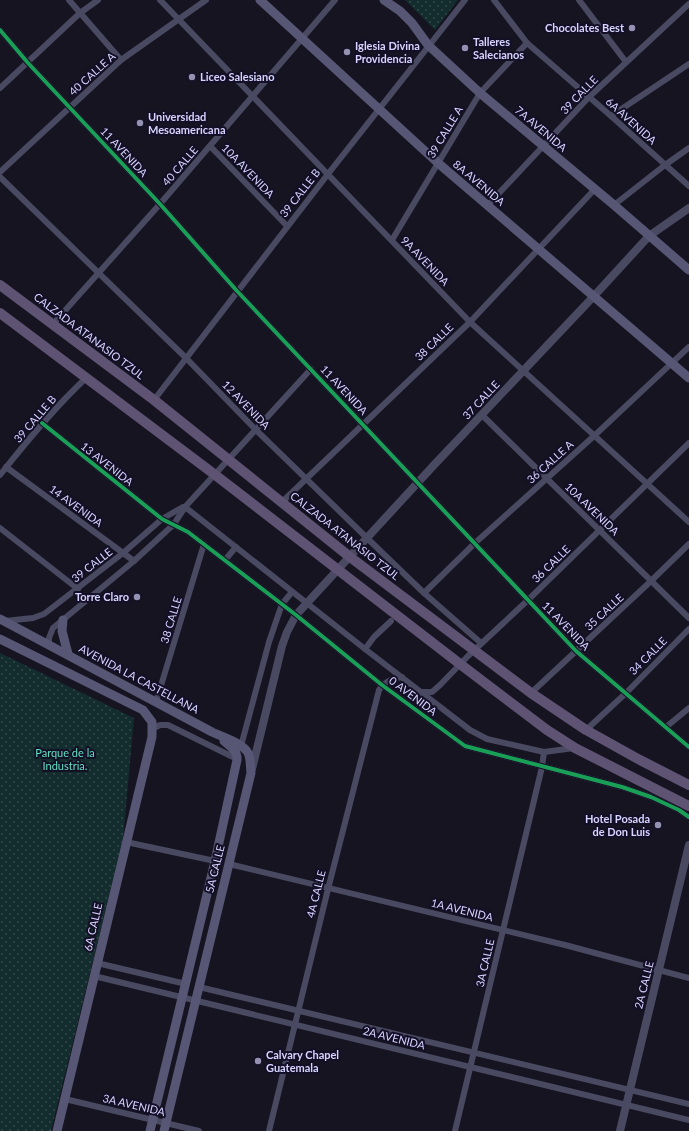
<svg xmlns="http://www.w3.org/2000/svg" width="689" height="1131" font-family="Lato,sans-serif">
<defs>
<pattern id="park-dots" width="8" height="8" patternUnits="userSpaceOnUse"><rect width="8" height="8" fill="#132c2d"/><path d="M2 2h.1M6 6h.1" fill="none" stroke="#354a4c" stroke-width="1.8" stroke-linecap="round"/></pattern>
</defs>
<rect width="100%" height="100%" fill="#161421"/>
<!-- park -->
<g fill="url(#park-dots)">
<path d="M 405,0 L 458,0 L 435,30 Z"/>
<path d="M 0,653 L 134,718 L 123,839 L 51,1131 L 0,1131 Z"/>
</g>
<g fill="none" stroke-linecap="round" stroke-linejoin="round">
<!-- minor -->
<g stroke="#4a4962" stroke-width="6">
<path d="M 69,0 L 121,60"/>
<path d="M 160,0 L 470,322 L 689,522"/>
<path d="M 494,0 L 527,43 L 611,116 L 689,186"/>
<path d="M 579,0 L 626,62"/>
<path d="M 0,30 L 28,63 L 160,204 L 237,291 L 576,651 L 689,747"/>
<path d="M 0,88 L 80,13 L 98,0"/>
<path d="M 611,116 L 689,64"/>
<path d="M 210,146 L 287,226"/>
<path d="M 0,172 L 121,60 L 206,0"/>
<path d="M 0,177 L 186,358 L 255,429 L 367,538 L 424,593 L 481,643"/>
<path d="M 614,205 L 665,165 L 689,148"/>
<path d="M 487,206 L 589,97 L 689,4"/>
<path d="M 392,240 L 480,93 L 527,43"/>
<path d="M 53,324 L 160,204 L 335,0"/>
<path d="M 154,400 L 328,174 L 465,0"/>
<path d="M 482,415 L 689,618"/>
<path d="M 42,423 L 162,519 L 188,532 L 296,615 L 382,685 L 465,746 L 622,787 L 651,797 L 679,810 L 689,817"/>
<path d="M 6,467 L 134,561"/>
<path d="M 0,475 C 27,441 54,408 86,378"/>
<path d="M 282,502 L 470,322 L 594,190"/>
<path d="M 185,507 L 365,649 L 470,730 L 487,739 L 544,752 L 574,748"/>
<path d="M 0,528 L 78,589"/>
<path d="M 225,560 L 236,547"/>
<path d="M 424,593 L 475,543 L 594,436 L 689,347"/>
<path d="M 5,621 L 33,618 L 44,614 L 123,553 L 162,519 L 183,507"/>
<path d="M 49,644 L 49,638 L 53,628 L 134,561 L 160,537 L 174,524 L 185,507 L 311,369"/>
<path d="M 365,649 L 374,637 L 391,621"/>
<path d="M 422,692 L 432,692 L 440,685 L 468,656 L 528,600 L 689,443"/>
<path d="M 531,693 L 651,581 L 689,544"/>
<path d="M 156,702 L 204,544"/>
<path d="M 666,727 L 689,708"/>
<path d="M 152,729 L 160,725 L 168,725 L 233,757"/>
<path d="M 586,730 L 626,693 L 689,629"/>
<path d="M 229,755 L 235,752 L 241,746 L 269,642 L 282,604 L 292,592"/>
<path d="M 126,842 L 215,861"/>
<path d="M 229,864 L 565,945 L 689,978"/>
<path d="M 97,963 L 186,984"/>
<path d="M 94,976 L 689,1120"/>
<path d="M 199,987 L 689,1104"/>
<path d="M 65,1099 L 199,1131"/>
<path d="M 269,1131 L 328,889 L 379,690 C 384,682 392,678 402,677"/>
<path d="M 455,1131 L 542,767 L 544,752"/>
</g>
<!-- tertiary -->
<g stroke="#4a4962" stroke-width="8">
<path d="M 252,769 L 282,646 L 287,632 L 296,615 L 434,465 L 594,296 L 649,236 L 689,208"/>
<path d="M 620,1131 L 689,845"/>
</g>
<!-- secondary -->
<g stroke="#575674" stroke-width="9">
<path d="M 260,0 L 438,163 L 689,378"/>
<path d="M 384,0 L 400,11 L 412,23 L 428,45 L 480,93 L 614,205 L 689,270"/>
<path d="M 0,619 L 212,732 C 221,736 244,744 248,753 C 251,759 250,766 251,773 L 164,1131"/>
<path d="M 63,620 L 62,631 L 68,654"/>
<path d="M 0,639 L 143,710 L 152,722 L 152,737 L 57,1131"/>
<path d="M 150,1131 L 215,861 L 237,760 C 238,751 230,746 224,741"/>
</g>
<!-- primary -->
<g stroke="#5e5373" stroke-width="10">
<path d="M 0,285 L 154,400 L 350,557 L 531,693 L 586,730 L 640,760 L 689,785"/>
<path d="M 0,313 L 214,474 L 460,664 L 547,730 L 575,748 L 689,806"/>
</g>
<defs>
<g id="cycleway">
<path d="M 0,30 L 28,63 L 160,204 L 237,291 L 576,651 L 689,747"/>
<path d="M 42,423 L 162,519 L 188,532 L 296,615 L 382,685 L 465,746 L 622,787 L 651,797 L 679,810 L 689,817"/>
</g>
</defs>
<!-- cycleway casing -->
<use href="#cycleway" stroke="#130f26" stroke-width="6"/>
<!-- cycleway -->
<use href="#cycleway" stroke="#1a9f57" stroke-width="4"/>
</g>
<!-- markers -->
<g fill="#9591b1" stroke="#130f26" stroke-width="1.5">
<circle cx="632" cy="28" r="4"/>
<circle cx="465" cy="48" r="4"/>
<circle cx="347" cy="52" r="4"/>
<circle cx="192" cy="77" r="4"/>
<circle cx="140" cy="123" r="4"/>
<circle cx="137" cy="597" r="4"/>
<circle cx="658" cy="825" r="4"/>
<circle cx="258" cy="1061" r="4"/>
</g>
<g text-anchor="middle" stroke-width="4" stroke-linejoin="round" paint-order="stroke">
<!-- poi labels -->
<g font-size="11" font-weight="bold" fill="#d9d4ff" stroke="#130f26" text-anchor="start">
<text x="624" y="32" text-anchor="end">Chocolates Best</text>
<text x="473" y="46">Talleres<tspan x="473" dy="13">Salecianos</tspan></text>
<text x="355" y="50">Iglesia Divina<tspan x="355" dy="13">Providencia</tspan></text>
<text x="200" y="81">Liceo Salesiano</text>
<text x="148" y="121">Universidad<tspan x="148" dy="13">Mesoamericana</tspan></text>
<text x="129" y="601" text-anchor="end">Torre Claro</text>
<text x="650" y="823" text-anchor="end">Hotel Posada<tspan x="650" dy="13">de Don Luis</tspan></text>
<text x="266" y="1059">Calvary Chapel<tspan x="266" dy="13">Guatemala</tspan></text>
</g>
<!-- street labels -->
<g font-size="11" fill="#d9d4ff" stroke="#130f26">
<text transform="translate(92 74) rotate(-42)" y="4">40 CALLE A</text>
<text transform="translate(579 95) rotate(-46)" y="4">39 CALLE</text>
<text transform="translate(631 121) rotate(42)" y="4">6A AVENIDA</text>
<text transform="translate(541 129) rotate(40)" y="4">7A AVENIDA</text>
<text transform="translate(445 132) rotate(-59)" y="4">39 CALLE A</text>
<text transform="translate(124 152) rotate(47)" y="4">11 AVENIDA</text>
<text transform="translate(180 166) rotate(-49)" y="4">40 CALLE</text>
<text transform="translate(248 171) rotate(46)" y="4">10A AVENIDA</text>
<text transform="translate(479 183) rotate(40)" y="4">8A AVENIDA</text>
<text transform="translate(300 193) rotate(-52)" y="4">39 CALLE B</text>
<text transform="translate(425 261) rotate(46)" y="4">9A AVENIDA</text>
<text transform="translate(89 336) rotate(37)" y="4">CALZADA ATANASIO TZUL</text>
<text transform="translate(434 342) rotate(-44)" y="4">38 CALLE</text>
<text transform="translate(344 390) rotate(47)" y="4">11 AVENIDA</text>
<text transform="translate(481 400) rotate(-47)" y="4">37 CALLE</text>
<text transform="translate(246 405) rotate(46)" y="4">12 AVENIDA</text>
<text transform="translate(35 419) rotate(-49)" y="4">39 CALLE B</text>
<text transform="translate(550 462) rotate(-42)" y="4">36 CALLE A</text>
<text transform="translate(107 464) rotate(38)" y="4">13 AVENIDA</text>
<text transform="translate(76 506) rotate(36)" y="4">14 AVENIDA</text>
<text transform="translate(592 509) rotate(44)" y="4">10A AVENIDA</text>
<text transform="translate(345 536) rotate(38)" y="4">CALZADA ATANASIO TZUL</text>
<text transform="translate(551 564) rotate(-44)" y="4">36 CALLE</text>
<text transform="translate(92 565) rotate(-38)" y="4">39 CALLE</text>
<text transform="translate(604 612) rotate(-43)" y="4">35 CALLE</text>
<text transform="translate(171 620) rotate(-73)" y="4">38 CALLE</text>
<text transform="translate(566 626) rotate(46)" y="4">11 AVENIDA</text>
<text transform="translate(648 656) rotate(-45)" y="4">34 CALLE</text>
<text transform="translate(139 679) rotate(28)" y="4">AVENIDA LA CASTELLANA</text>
<text transform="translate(413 696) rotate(37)" y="4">0 AVENIDA</text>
<text transform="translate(215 869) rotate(-76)" y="4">5A CALLE</text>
<text transform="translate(316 894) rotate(-76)" y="4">4A CALLE</text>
<text transform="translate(462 910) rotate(14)" y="4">1A AVENIDA</text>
<text transform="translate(93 927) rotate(-77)" y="4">6A CALLE</text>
<text transform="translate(485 963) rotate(-77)" y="4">3A CALLE</text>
<text transform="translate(644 985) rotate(-76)" y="4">2A CALLE</text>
<text transform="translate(394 1038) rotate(14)" y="4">2A AVENIDA</text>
<text transform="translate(134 1105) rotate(13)" y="4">3A AVENIDA</text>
</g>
<!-- park labels -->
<g font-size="11" fill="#5fe0c0" stroke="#130f26">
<text x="65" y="757">Parque de la<tspan x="65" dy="13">Industria.</tspan></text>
</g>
</g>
</svg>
